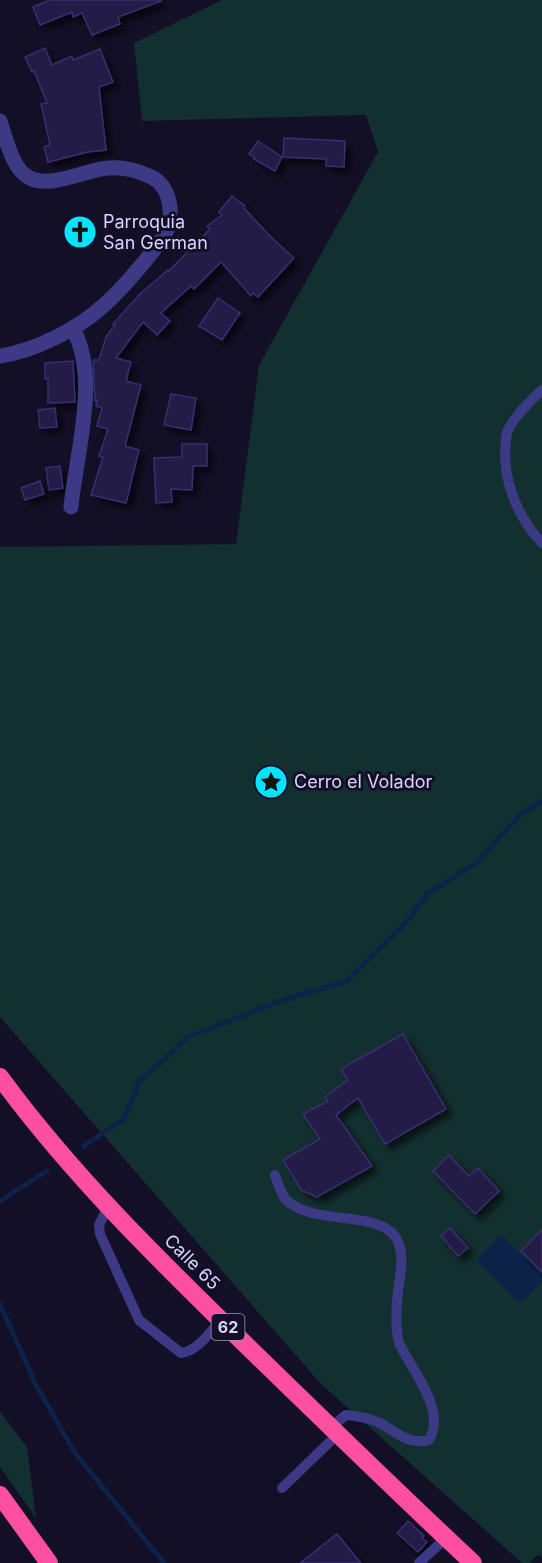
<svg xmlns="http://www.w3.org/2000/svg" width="542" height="1563" font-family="Inter,sans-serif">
<defs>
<filter id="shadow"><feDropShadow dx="5.5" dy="5.5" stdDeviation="3" flood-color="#0009"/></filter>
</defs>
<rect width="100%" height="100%" fill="#130f26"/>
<!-- green -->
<g fill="#12302f">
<path d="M 222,0 L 542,0 L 542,1557 L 539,1554 L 529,1563 L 522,1563 L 321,1384 L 0,1017 L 0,547 L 236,544 L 259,365 L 378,152 L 366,115 L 142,121 L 134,43 Z"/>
<path d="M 0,1412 L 27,1447 L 36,1518 L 0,1467 Z"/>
</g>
<!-- water -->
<path fill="#0c2248" d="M 501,1235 L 542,1275 L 542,1282 L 521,1304 L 476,1260 Z"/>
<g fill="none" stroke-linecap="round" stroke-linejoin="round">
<!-- stream -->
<g stroke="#0c2248" stroke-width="5">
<path d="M 84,1146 L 124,1119 L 139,1082 L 188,1037 L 283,1000 L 347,981 L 405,924 L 428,893 L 475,864 L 522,813 L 542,801"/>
<path d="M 0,1201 L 47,1171"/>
<path d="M 0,1304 L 36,1385 L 75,1453 L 164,1563"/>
</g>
</g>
<!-- building -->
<g fill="#241b47" stroke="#3b2d73" stroke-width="1.5" filter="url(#shadow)">
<path d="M 50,0 L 161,0 L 161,1 L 118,17 L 120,24 L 92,35 L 82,13 L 73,17 L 72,12 L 40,25 L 33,7 Z"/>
<path d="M 45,48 L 52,65 L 72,56 L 73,60 L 100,49 L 113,82 L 99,87 L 106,150 L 88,152 L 48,162 L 44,147 L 50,145 L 41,104 L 47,103 L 34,71 L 32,72 L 25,57 Z"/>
<path d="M 284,138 L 345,141 L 344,167 L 326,166 L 326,159 L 283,157 Z"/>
<path d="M 258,141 L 282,157 L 275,171 L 254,159 L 255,158 L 249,154 Z"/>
<path d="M 232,196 L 245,206 L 244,208 L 271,237 L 294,258 L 258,297 L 253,293 L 251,296 L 221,262 L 194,289 L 191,286 L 161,313 L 170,321 L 157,335 L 143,322 L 116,358 L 131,362 L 126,381 L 141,385 L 125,446 L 139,450 L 126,503 L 91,495 L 103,457 L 99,456 L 108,429 L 97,426 L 102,408 L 96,406 L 97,400 L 95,401 L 93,360 L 99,360 L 106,337 L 115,325 L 113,324 L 140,294 L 168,270 L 169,271 L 210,229 L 207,226 L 222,215 L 219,212 Z"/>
<path d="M 218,298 L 240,313 L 222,340 L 199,326 Z"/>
<path d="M 73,361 L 75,402 L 48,403 L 48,379 L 45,379 L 45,363 Z"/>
<path d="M 171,394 L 196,398 L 191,430 L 164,425 Z"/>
<path d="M 55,408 L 57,427 L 40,428 L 38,410 Z"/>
<path d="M 182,444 L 207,444 L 207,466 L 193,466 L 192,490 L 171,489 L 172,502 L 156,503 L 154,458 L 182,457 Z"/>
<path d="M 60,466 L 63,488 L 49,490 L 46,468 Z"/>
<path d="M 40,481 L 44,494 L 25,500 L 21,488 Z"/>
<path d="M 403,1034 L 446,1109 L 385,1144 L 358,1098 L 336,1115 L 372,1166 L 317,1197 L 301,1190 L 283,1160 L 320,1139 L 303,1114 L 328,1101 L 325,1097 L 348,1080 L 341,1069 Z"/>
<path d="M 449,1155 L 469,1176 L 478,1168 L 499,1191 L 475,1214 L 433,1171 Z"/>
<path d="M 450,1228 L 468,1248 L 458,1256 L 441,1236 Z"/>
<path d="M 542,1230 L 542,1272 L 521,1251 Z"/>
<path d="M 408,1521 L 424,1536 L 422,1538 L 427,1542 L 418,1552 L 397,1533 Z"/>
<path d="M 337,1534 L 361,1563 L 300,1563 Z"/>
</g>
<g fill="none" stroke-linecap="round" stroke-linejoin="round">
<!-- lane -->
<g stroke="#3d3a85" stroke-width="10">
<path d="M 542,390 C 530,401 517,414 509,428 C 507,432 506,437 506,441 C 501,477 517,517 542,543"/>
<path d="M 275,1175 C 278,1183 281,1194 286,1200 C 311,1223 361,1213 387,1229 C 411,1244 398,1280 397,1302 C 396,1314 396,1327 398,1339 C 399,1345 403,1350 406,1356 C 419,1379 445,1414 429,1440 C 406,1445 399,1433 380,1423 C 369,1418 358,1416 346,1415 L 331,1427"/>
<path d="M 108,1207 L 99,1225 L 100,1234 L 139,1320 L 181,1353 C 198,1351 210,1332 221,1320"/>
<path d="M 282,1488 L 338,1434"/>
<path d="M 419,1563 L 446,1538"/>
</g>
<!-- street -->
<g stroke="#3d3a85" stroke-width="15">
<path d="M 0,121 C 6,138 12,168 28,177 C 50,190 86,169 109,168 C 123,167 136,170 149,176 C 162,181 169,194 170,208 C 170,212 171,218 170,222 C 167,240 117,294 102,307 C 76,330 34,351 0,356"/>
<path d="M 71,507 C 76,454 100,377 73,329"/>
</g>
<!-- highway -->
<g stroke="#ff4fa3" stroke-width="18">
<path d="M 0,1077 C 71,1174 157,1258 243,1342 C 319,1416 395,1490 473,1563"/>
<path d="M 0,1495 L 49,1563"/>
</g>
</g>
<!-- icons -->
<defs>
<symbol id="church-disc" viewBox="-11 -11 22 22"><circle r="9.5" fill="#00e5ff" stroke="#130f26"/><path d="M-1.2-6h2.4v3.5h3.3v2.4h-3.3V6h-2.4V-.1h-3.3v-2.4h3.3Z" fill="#111"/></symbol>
<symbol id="sight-disc" viewBox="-11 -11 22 22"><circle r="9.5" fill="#00e5ff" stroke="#130f26"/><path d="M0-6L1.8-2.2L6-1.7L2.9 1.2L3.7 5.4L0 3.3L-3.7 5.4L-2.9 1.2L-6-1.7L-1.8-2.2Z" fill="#111"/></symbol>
</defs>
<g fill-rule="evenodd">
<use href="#church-disc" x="61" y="213" width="38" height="38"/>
<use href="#sight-disc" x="252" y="763" width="38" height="38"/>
</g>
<g text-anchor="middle" stroke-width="6" stroke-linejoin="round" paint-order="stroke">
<!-- shield labels -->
<rect fill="#130f26" stroke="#9e99be" stroke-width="1.5" x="211.5" y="1314" width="33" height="26" rx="4.5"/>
<g font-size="16" font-weight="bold" fill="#d9d4ff">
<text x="228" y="1333">62</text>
</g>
<!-- poi labels -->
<g font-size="18" fill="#d9d4ff" stroke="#130f26" text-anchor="start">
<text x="103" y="228">Parroquia<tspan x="103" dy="21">San German</tspan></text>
<text x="294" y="788">Cerro el Volador</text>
</g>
<!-- street labels -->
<g font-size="18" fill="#d9d4ff" stroke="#130f26">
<text transform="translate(192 1262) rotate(45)" y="6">Calle 65</text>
</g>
</g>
</svg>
